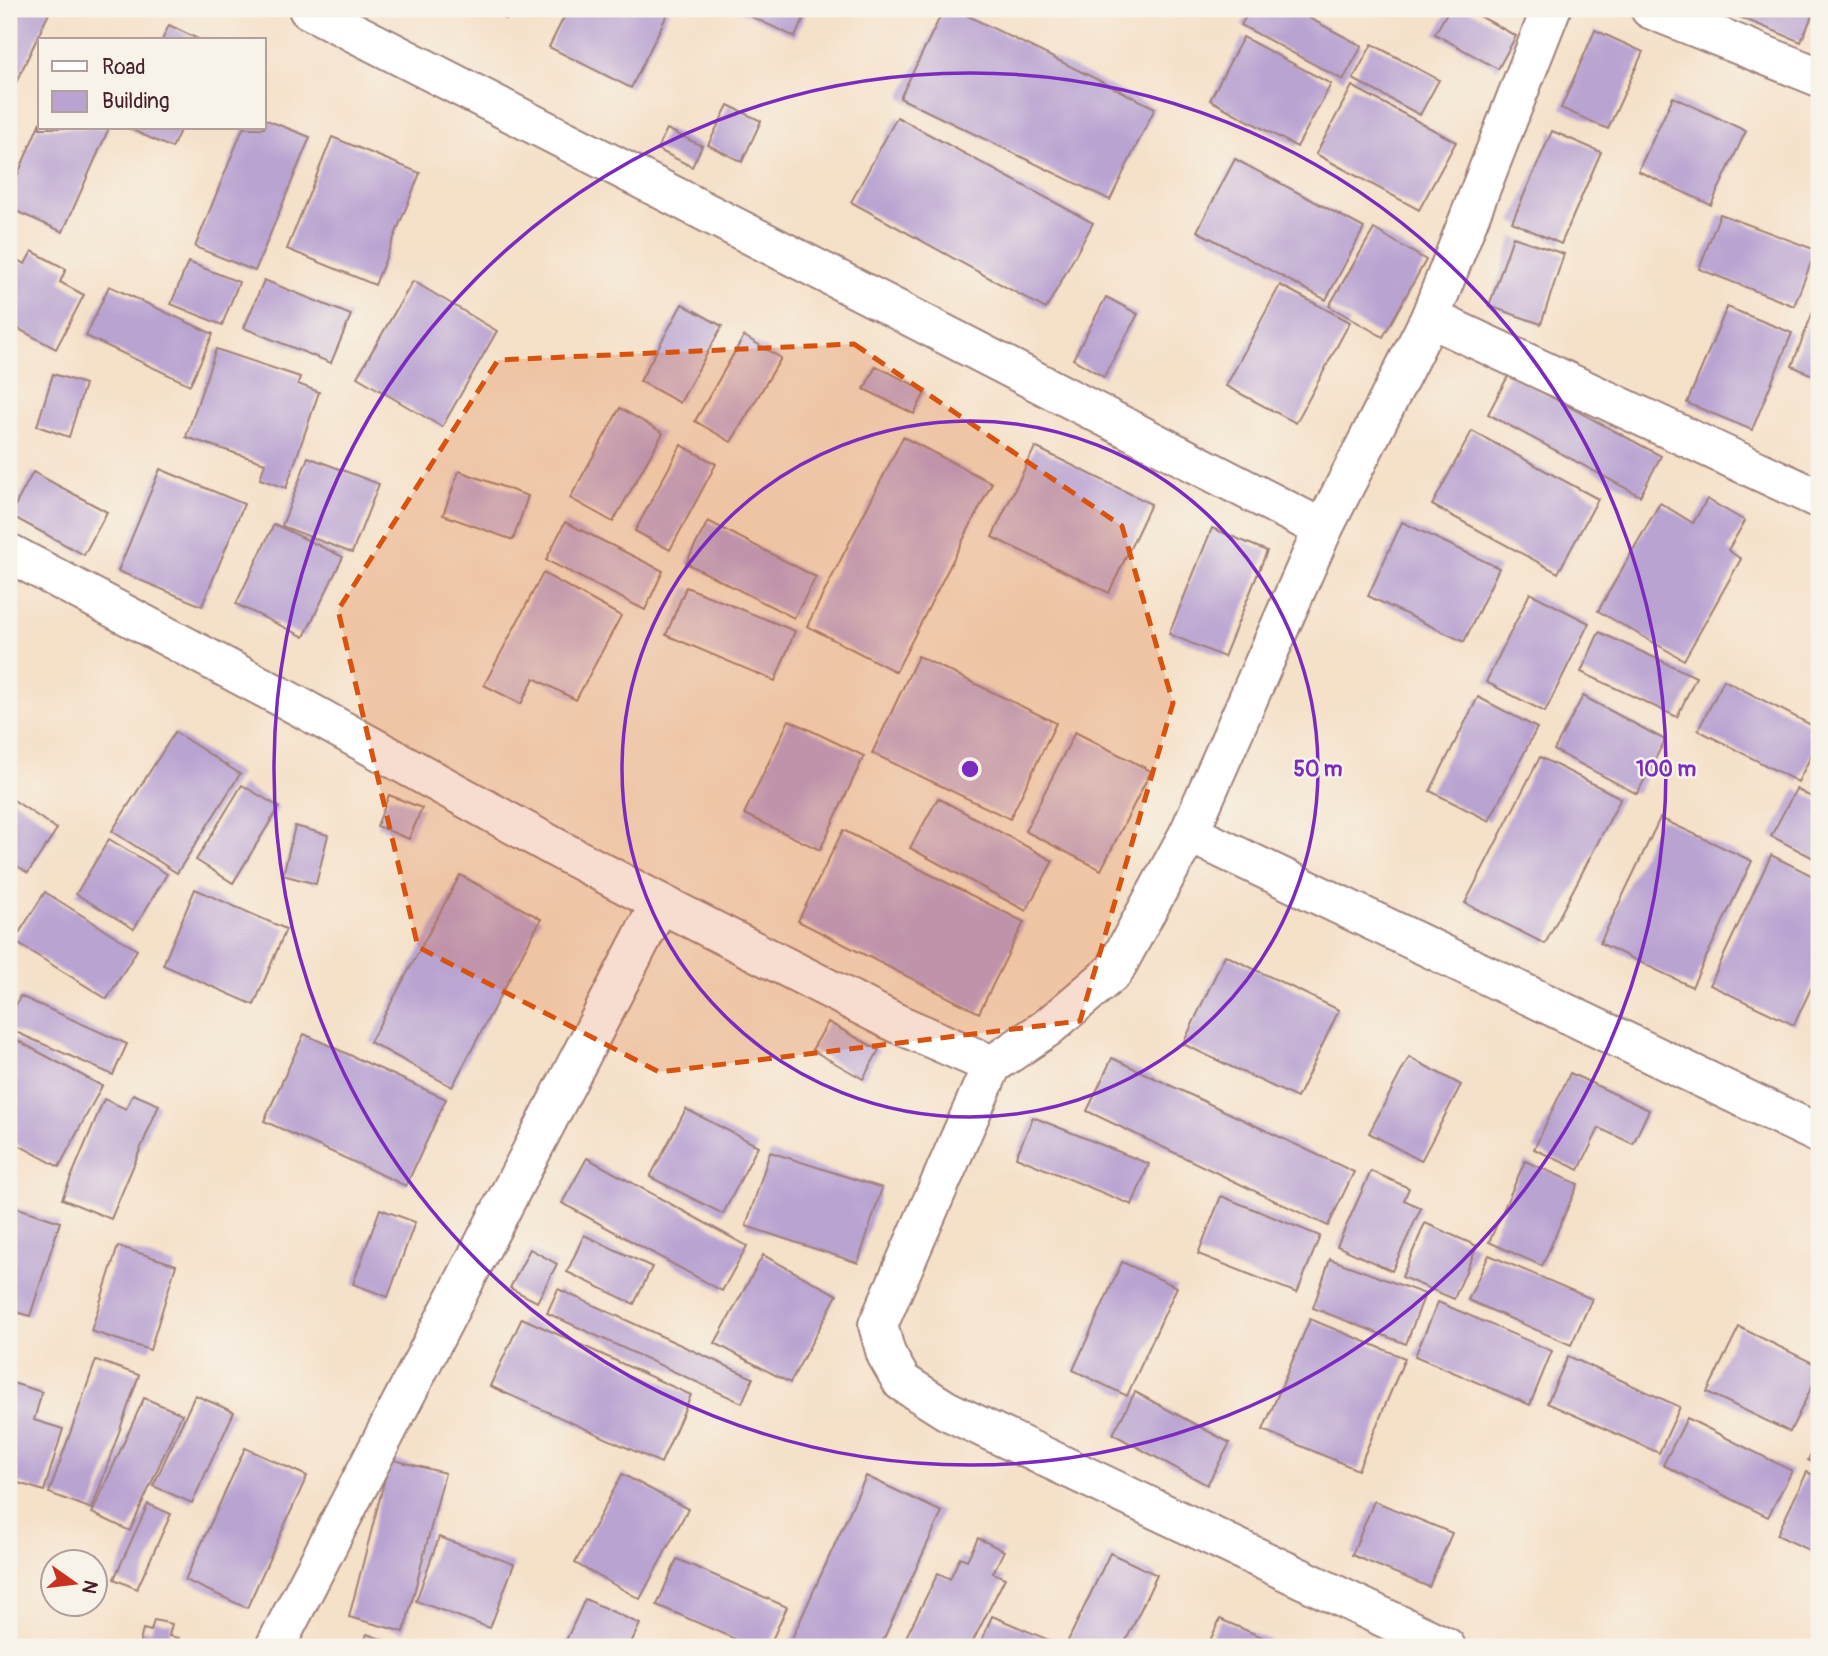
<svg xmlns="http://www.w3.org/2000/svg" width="1828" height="1656" font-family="Pangolin,sans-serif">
<rect width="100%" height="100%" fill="#f7f3e8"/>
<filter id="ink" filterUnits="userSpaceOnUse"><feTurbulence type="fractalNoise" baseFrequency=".0143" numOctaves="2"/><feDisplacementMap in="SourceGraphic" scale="14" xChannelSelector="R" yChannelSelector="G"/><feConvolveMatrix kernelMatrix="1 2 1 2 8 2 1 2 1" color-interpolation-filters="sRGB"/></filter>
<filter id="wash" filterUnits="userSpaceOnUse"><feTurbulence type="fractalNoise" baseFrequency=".00686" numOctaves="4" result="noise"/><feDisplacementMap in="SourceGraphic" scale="28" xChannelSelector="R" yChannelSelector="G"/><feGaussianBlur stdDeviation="1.57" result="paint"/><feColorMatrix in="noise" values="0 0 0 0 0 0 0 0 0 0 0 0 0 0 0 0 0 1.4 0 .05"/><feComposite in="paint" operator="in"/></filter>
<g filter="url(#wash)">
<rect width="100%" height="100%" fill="#f5e0c8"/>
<g id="blocks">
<!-- building -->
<g fill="#b9a3d1">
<path d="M 9,9 L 51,9 L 13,89 L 9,88 Z"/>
<path d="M 484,9 L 511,9 L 506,19 Z"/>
<path d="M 568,9 L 670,9 L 631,88 L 549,47 Z"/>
<path d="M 735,9 L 808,9 L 795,37 Z"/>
<path d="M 944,9 L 954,9 L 1155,108 L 1110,200 L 900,98 Z"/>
<path d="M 1250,9 L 1292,9 L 1362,46 L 1343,80 L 1241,25 Z"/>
<path d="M 1449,9 L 1467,9 L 1516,36 L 1498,69 L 1435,34 Z"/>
<path d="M 1720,9 L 1815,9 L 1801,42 Z"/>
<path d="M 169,25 L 200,40 L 162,40 Z"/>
<path d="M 1595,30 L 1643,52 L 1608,129 L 1561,108 Z"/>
<path d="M 1243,37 L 1331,84 L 1297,147 L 1210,100 Z"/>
<path d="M 1372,44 L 1439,80 L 1420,115 L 1353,79 Z"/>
<path d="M 1352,86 L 1456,142 L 1419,210 L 1316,154 Z"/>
<path d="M 1673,97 L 1746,131 L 1711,205 L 1638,171 Z"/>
<path d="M 728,105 L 761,121 L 742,162 L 708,145 Z"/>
<path d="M 897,117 L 1093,223 L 1046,309 L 851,202 Z"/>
<path d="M 264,119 L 310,137 L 255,271 L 195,247 L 243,128 L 264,128 Z"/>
<path d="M 40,122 L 40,128 L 109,128 L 63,232 L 9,208 L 9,195 Z"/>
<path d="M 128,128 L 181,128 L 172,148 Z"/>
<path d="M 667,129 L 702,146 L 692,167 L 657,149 Z"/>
<path d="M 1552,131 L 1601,152 L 1561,244 L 1512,222 Z"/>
<path d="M 332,137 L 420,173 L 375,285 L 287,249 Z"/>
<path d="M 1235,159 L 1364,228 L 1326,300 L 1197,231 Z"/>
<path d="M 1720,214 L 1816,250 L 1794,306 L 1699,269 Z"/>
<path d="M 1374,229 L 1426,260 L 1383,337 L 1329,306 Z"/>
<path d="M 1513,237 L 1564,254 L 1541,324 L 1489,306 Z"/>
<path d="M 32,251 L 66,269 L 60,282 L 84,295 L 56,349 L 9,324 L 9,256 L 25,264 Z"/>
<path d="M 188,262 L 239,282 L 222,325 L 171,304 Z"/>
<path d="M 264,280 L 351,315 L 331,363 L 244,328 Z"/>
<path d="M 413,281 L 497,331 L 442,427 L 357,377 Z"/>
<path d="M 1280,285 L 1350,322 L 1296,423 L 1226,386 Z"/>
<path d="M 109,286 L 213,334 L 190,385 L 86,336 Z"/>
<path d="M 1819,296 L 1819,378 L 1792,366 Z"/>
<path d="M 1106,297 L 1138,314 L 1104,377 L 1073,359 Z"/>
<path d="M 682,304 L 722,326 L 680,403 L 640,381 Z"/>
<path d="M 1727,307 L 1792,333 L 1752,430 L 1687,403 Z"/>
<path d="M 744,336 L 781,358 L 731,442 L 695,421 Z"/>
<path d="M 216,349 L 300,377 L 298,384 L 319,392 L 286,488 L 260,479 L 265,463 L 186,437 Z"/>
<path d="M 876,366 L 926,391 L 914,414 L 864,389 Z"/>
<path d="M 53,374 L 85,384 L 69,437 L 37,426 Z"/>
<path d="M 1509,374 L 1661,456 L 1640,496 L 1488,414 Z"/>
<path d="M 620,408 L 663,433 L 613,522 L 570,498 Z"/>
<path d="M 1472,431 L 1598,499 L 1558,573 L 1432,505 Z"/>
<path d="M 903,437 L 992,483 L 896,672 L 807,626 Z"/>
<path d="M 681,445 L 716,464 L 670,550 L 635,531 Z"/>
<path d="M 1035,447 L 1151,504 L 1109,593 L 992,537 Z"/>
<path d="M 308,457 L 379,484 L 352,553 L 282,526 Z"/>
<path d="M 160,469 L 244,504 L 202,606 L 118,571 Z"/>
<path d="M 459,471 L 528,496 L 513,540 L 443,515 Z"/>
<path d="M 33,472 L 107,512 L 84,555 L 10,515 Z"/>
<path d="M 1707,499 L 1745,521 L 1728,550 L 1741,559 L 1684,660 L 1598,611 L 1660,503 L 1693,523 Z"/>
<path d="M 708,521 L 816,577 L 794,618 L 686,563 Z"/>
<path d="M 565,522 L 663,571 L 645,610 L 546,560 Z"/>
<path d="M 1402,522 L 1499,568 L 1464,642 L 1368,596 Z"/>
<path d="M 274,524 L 343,557 L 304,637 L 236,604 Z"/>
<path d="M 1212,528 L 1267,551 L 1224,657 L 1169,634 Z"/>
<path d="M 543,573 L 621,616 L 576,700 L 534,678 L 521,704 L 484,685 Z"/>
<path d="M 686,587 L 795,631 L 775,681 L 666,635 Z"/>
<path d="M 1530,593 L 1589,623 L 1545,712 L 1486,682 Z"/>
<path d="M 1599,632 L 1696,677 L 1677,717 L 1581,672 Z"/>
<path d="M 918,656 L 1056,723 L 1010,819 L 872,753 Z"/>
<path d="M 1724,680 L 1819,729 L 1819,740 L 1798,782 L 1698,730 Z"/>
<path d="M 1583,696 L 1665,740 L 1637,794 L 1554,750 Z"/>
<path d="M 1478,697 L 1537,728 L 1489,821 L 1430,791 Z"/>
<path d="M 789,720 L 864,756 L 820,850 L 744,814 Z"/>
<path d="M 175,732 L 240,774 L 177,873 L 112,831 Z"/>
<path d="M 1075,732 L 1151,771 L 1101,870 L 1025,831 Z"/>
<path d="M 1540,757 L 1621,798 L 1545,944 L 1465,903 Z"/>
<path d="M 242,785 L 279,807 L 233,883 L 196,860 Z"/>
<path d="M 1796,789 L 1819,801 L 1819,861 L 1771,836 Z"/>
<path d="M 389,795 L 422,808 L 409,839 L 377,826 Z"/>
<path d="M 9,797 L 57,829 L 28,873 L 9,861 Z"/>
<path d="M 938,798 L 1053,861 L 1026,911 L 910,848 Z"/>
<path d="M 1660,818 L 1752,861 L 1692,987 L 1600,943 Z"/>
<path d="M 295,826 L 328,835 L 316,884 L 283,875 Z"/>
<path d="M 843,830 L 1024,922 L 979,1013 L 798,921 Z"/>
<path d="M 109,839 L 167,874 L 134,929 L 76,894 Z"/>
<path d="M 1771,855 L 1819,879 L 1819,971 L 1794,1025 L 1710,985 Z"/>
<path d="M 460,875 L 541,919 L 452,1087 L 370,1042 Z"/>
<path d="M 195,889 L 286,929 L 254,1005 L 163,965 Z"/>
<path d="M 45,892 L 137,950 L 107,999 L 14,941 Z"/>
<path d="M 1225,955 L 1339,1010 L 1297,1098 L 1183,1044 Z"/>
<path d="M 20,996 L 127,1044 L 113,1075 L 9,1029 L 9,1020 Z"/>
<path d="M 828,1022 L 879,1050 L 863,1079 L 812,1050 Z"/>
<path d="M 304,1034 L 446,1099 L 406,1186 L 264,1121 Z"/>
<path d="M 9,1036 L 102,1086 L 59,1167 L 9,1140 Z"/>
<path d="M 1409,1057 L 1461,1085 L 1421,1161 L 1369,1133 Z"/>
<path d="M 1112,1058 L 1354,1172 L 1328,1226 L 1087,1111 Z"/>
<path d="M 1570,1073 L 1649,1110 L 1633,1144 L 1599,1128 L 1579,1170 L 1534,1149 Z"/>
<path d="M 133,1094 L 159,1105 L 111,1219 L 62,1199 L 104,1099 L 126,1109 Z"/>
<path d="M 686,1109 L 758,1146 L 723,1214 L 650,1177 Z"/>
<path d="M 1033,1117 L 1149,1164 L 1132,1205 L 1016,1157 Z"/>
<path d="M 770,1152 L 882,1188 L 858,1263 L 746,1226 Z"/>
<path d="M 587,1158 L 747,1246 L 722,1291 L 562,1203 Z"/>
<path d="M 1525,1161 L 1578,1184 L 1542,1266 L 1489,1242 Z"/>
<path d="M 1371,1171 L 1409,1188 L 1404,1200 L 1421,1208 L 1392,1271 L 1337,1246 Z"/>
<path d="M 1221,1196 L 1320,1236 L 1297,1293 L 1198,1254 Z"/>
<path d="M 9,1205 L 60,1222 L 30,1316 L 9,1310 Z"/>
<path d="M 380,1209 L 415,1222 L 388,1297 L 353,1284 Z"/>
<path d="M 1425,1223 L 1477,1246 L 1454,1299 L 1402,1277 Z"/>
<path d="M 584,1235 L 652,1267 L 634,1304 L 567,1272 Z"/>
<path d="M 118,1246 L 176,1265 L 150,1350 L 91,1331 Z"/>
<path d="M 530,1249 L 557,1264 L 537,1302 L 510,1288 Z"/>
<path d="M 763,1255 L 837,1295 L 790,1383 L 715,1343 Z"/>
<path d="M 1489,1255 L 1592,1299 L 1571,1345 L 1468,1300 Z"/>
<path d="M 1330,1259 L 1425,1294 L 1406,1344 L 1313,1308 Z"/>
<path d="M 1122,1262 L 1177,1287 L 1127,1396 L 1073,1370 Z"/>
<path d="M 558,1289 L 753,1378 L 742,1403 L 547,1313 Z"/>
<path d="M 1438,1302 L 1552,1351 L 1530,1405 L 1415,1356 Z"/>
<path d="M 522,1318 L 691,1395 L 661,1463 L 490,1386 Z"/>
<path d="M 1310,1319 L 1405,1358 L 1358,1470 L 1263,1430 Z"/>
<path d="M 1739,1327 L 1819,1366 L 1819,1372 L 1790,1432 L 1707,1392 Z"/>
<path d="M 1568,1356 L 1680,1407 L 1659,1453 L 1547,1403 Z"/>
<path d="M 96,1360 L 139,1375 L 92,1509 L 49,1493 Z"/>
<path d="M 9,1382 L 42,1392 L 34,1420 L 63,1429 L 44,1491 L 9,1480 Z"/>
<path d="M 1135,1392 L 1230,1443 L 1207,1485 L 1113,1434 Z"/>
<path d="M 195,1395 L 234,1412 L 192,1503 L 153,1486 Z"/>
<path d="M 144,1398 L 182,1414 L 130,1531 L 92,1513 Z"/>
<path d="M 1687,1418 L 1792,1471 L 1768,1517 L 1663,1465 Z"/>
<path d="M 1819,1435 L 1819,1466 L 1808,1460 Z"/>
<path d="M 245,1448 L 307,1476 L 247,1608 L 185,1580 Z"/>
<path d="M 390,1459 L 445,1473 L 404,1632 L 349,1617 Z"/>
<path d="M 1807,1472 L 1819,1478 L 1819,1555 L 1777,1535 Z"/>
<path d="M 622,1474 L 688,1509 L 640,1599 L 575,1563 Z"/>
<path d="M 866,1476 L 942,1512 L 880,1647 L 788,1647 Z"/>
<path d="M 1374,1501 L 1452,1533 L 1429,1587 L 1352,1555 Z"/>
<path d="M 148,1504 L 171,1514 L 137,1589 L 114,1579 Z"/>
<path d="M 439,1537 L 514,1564 L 490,1628 L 416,1601 Z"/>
<path d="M 978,1538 L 1004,1551 L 993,1573 L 1005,1578 L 970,1647 L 901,1647 L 938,1573 L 950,1579 L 960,1557 L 967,1560 Z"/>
<path d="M 1110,1553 L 1157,1575 L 1123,1647 L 1065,1647 Z"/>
<path d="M 677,1559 L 787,1607 L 769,1647 L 753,1647 L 657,1605 Z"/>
<path d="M 585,1599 L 640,1624 L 629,1647 L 563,1647 Z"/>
<path d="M 992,1616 L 1051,1641 L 1048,1647 L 979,1647 Z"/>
<path d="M 1220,1619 L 1285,1647 L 1207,1647 Z"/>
<path d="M 154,1620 L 172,1624 L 169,1636 L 179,1638 L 177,1647 L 139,1647 L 143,1629 L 151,1631 Z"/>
<path d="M 367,1634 L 403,1647 L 362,1647 Z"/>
</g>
</g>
</g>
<g filter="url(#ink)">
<use href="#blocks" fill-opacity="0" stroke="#a0807a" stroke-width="2"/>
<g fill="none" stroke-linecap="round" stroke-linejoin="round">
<defs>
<g id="street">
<path d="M 308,9 L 882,302 L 1323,529"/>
<path d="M 1650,9 L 1819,77"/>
<path d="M 1430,318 L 1819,499"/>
<path d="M 9,553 L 291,702 L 556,848 L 660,903 L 896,1023 L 992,1065 L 878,1325 L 886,1354 L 902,1382 L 946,1410 L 1446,1647"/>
<path d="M 1189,833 L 1819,1134"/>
<path d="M 992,1065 L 1047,1028 L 1114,971 L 1189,833 L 1323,529 L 1430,318 L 1551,9"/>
<path d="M 275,1647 L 660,903"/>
</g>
</defs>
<!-- street casing -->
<use href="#street" stroke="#a0807a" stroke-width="42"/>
<!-- street -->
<use href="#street" stroke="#fff" stroke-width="38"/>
</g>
</g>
<!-- marked area -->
<path fill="#d8530f" fill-opacity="0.2" stroke="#d8530f" stroke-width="5" stroke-dasharray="14 9" stroke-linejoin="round" d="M 854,344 L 1122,526 L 1173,703 L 1080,1021 L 659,1072 L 418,947 L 338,610 L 498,360 Z"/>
<!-- distance rings -->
<g fill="none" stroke="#7b2cbf" stroke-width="3.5">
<circle cx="970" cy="769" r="348"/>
<circle cx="970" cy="769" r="696"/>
</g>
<circle cx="970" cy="769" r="10" fill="#7b2cbf" stroke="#f7f3e8" stroke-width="3.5"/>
<g font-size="21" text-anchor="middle" font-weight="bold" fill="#7b2cbf" stroke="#f7f3e8" stroke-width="5" stroke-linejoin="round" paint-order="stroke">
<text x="1318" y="776">50 m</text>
<text x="1666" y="776">100 m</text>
</g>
<!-- margin -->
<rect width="1828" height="1656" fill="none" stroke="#f7f3e8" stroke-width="35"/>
<!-- legend -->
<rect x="38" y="38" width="228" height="91" fill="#f7f3e8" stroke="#b29e9c" stroke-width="2"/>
<rect x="52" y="61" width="35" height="10" fill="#ffffff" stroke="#b29e9c" stroke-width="2"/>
<text x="102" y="74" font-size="21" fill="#4a1f2b">Road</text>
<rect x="52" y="91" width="35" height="21" fill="#b9a3d1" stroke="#b29e9c" stroke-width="2"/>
<text x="102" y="108" font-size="21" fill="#4a1f2b">Building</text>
<!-- north arrow -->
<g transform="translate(74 1583) rotate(104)"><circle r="33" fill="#f7f3e8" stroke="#b29e9c" stroke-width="2"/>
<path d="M0-5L12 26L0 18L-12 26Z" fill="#c8321e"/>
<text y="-10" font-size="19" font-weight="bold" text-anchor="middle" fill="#4a1f2b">N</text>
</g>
</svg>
